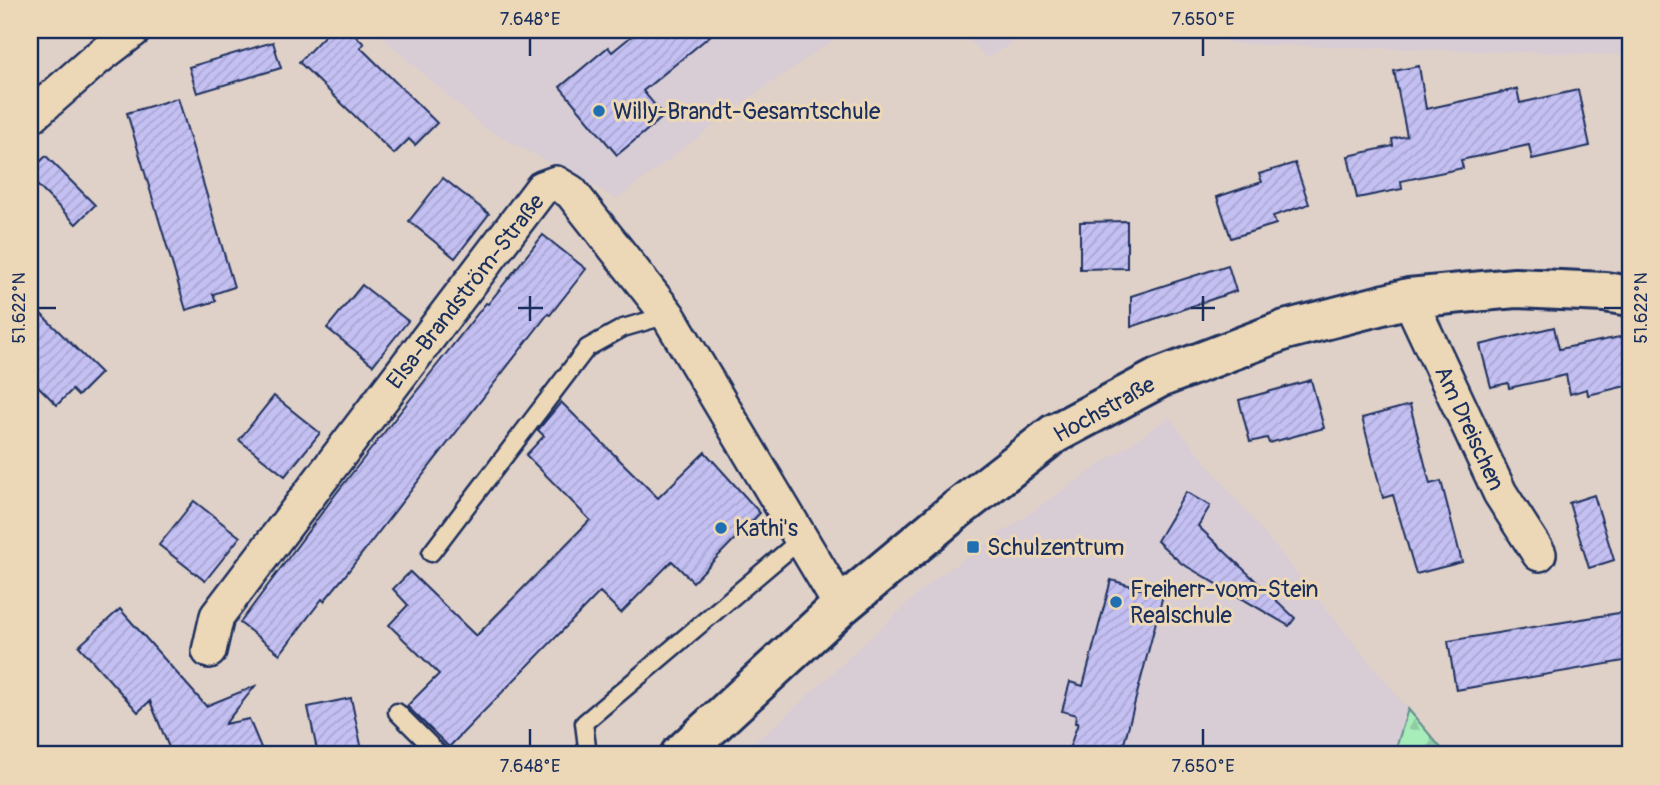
<svg xmlns="http://www.w3.org/2000/svg" width="1660" height="785" font-family="Pangolin,sans-serif">
<defs>
<pattern id="forest-firs" width="22" height="20" patternUnits="userSpaceOnUse" patternTransform="scale(1.75)"><rect width="22" height="20" fill="#a7edba"/><path d="M5 1l3.5 6h-7zM16 11l3.5 6h-7z" fill="#8fcca2"/></pattern>
<pattern id="building-hatch" width="6" height="6" patternUnits="userSpaceOnUse" patternTransform="scale(1.75)"><rect width="6" height="6" fill="#c4c0f2"/><path d="M-1 1l2-2M0 6l6-6M5 7l2-2" fill="none" stroke="#a8a5d2"/></pattern>
</defs>
<rect width="100%" height="100%" fill="#e0d1c8"/>
<filter id="ink" filterUnits="userSpaceOnUse"><feTurbulence type="fractalNoise" baseFrequency=".0143" numOctaves="2"/><feDisplacementMap in="SourceGraphic" scale="14" xChannelSelector="R" yChannelSelector="G"/><feConvolveMatrix kernelMatrix="1 2 1 2 8 2 1 2 1" color-interpolation-filters="sRGB"/></filter>
<g filter="url(#ink)">
<!-- built -->
<g fill="#d8ccd5">
<path d="M 374,30 L 848,30 L 755,94 L 617,199 L 483,127 Z"/>
<path d="M 959,30 L 1034,30 L 987,58 Z"/>
<path d="M 1186,30 L 1630,30 L 1630,61 L 1619,55 L 1235,44 Z"/>
<path d="M 1169,417 L 1408,709 L 1394,755 L 738,755 L 770,730 L 932,581 Z"/>
</g>
<!-- forest -->
<path fill="url(#forest-firs)" stroke="#618e8c" stroke-width="2" d="M 1408,709 L 1447,755 L 1394,755 Z"/>
<!-- building -->
<g fill="url(#building-hatch)" stroke="#1b2f5e" stroke-width="2">
<path d="M 330,30 L 350,30 L 364,44 L 360,47 L 437,123 L 415,145 L 409,139 L 394,154 L 299,62 Z"/>
<path d="M 639,30 L 717,30 L 643,91 L 664,116 L 617,155 L 560,87 L 608,47 L 612,52 Z"/>
<path d="M 273,42 L 281,68 L 197,93 L 189,67 Z"/>
<path d="M 1419,66 L 1426,109 L 1517,89 L 1520,103 L 1578,90 L 1590,146 L 1532,159 L 1529,145 L 1461,160 L 1463,168 L 1401,181 L 1402,189 L 1357,198 L 1348,156 L 1393,146 L 1392,139 L 1407,136 L 1394,71 Z"/>
<path d="M 178,98 L 234,287 L 213,294 L 216,301 L 186,310 L 127,113 Z"/>
<path d="M 46,156 L 95,205 L 76,224 L 30,178 L 30,172 Z"/>
<path d="M 1295,163 L 1309,204 L 1273,216 L 1276,224 L 1231,238 L 1217,197 L 1262,182 L 1259,174 Z"/>
<path d="M 443,178 L 489,214 L 455,258 L 409,221 Z"/>
<path d="M 1127,221 L 1127,268 L 1080,269 L 1080,222 Z"/>
<path d="M 543,235 L 586,269 L 550,315 L 548,314 L 343,578 L 324,601 L 322,599 L 280,654 L 240,623 L 338,491 L 486,303 L 488,304 Z"/>
<path d="M 1228,265 L 1236,291 L 1131,327 L 1131,296 Z"/>
<path d="M 362,285 L 408,321 L 373,365 L 327,328 Z"/>
<path d="M 30,303 L 101,373 L 78,396 L 72,390 L 57,405 L 30,378 Z"/>
<path d="M 1554,327 L 1559,349 L 1630,335 L 1630,385 L 1588,395 L 1587,389 L 1570,394 L 1566,375 L 1509,388 L 1508,383 L 1491,387 L 1480,345 Z"/>
<path d="M 1311,380 L 1324,428 L 1269,443 L 1267,438 L 1250,442 L 1239,400 Z"/>
<path d="M 274,396 L 320,433 L 285,476 L 239,440 Z"/>
<path d="M 561,402 L 658,498 L 705,452 L 760,513 L 693,582 L 672,561 L 621,613 L 600,592 L 449,747 L 407,706 L 439,674 L 389,625 L 408,605 L 393,589 L 410,572 L 476,636 L 590,520 L 526,455 L 544,436 L 538,430 Z"/>
<path d="M 1410,405 L 1430,484 L 1441,481 L 1462,562 L 1416,574 L 1393,495 L 1383,498 L 1362,418 Z"/>
<path d="M 1186,492 L 1210,506 L 1198,526 L 1295,618 L 1289,626 L 1181,563 L 1157,541 Z"/>
<path d="M 1594,495 L 1614,560 L 1589,568 L 1569,503 Z"/>
<path d="M 194,501 L 240,537 L 205,581 L 159,545 Z"/>
<path d="M 1111,580 L 1163,595 L 1121,755 L 1067,755 L 1078,723 L 1075,723 L 1076,715 L 1062,711 L 1070,682 L 1083,686 Z"/>
<path d="M 120,609 L 206,706 L 255,686 L 225,724 L 249,719 L 264,755 L 172,755 L 150,701 L 138,712 L 79,646 Z"/>
<path d="M 1625,612 L 1627,620 L 1630,619 L 1630,660 L 1456,690 L 1448,641 Z"/>
<path d="M 351,698 L 362,750 L 337,755 L 318,755 L 308,707 Z"/>
</g>
<g fill="none" stroke-linecap="round" stroke-linejoin="round">
<defs>
<g id="service">
<path d="M 431,553 L 587,348 L 623,328 L 668,315"/>
<path d="M 397,712 L 440,755"/>
<path d="M 588,755 L 584,723 L 800,540"/>
</g>
<g id="minor">
<path d="M 30,117 L 95,60 L 134,30"/>
<path d="M 1409,298 L 1500,493 L 1539,554"/>
<path d="M 209,651 L 217,616 L 542,188 L 556,183 L 571,192 L 668,315 L 841,606"/>
</g>
<path id="tertiary" d="M 680,755 L 841,606 L 955,511 L 1054,434 L 1159,378 L 1285,330 L 1409,298 L 1515,288 L 1605,292 L 1630,296"/>
</defs>
<!-- service casing -->
<use href="#service" stroke="#1b2f5e" stroke-width="21"/>
<!-- minor casing -->
<use href="#minor" stroke="#1b2f5e" stroke-width="38"/>
<!-- tertiary casing -->
<use href="#tertiary" stroke="#1b2f5e" stroke-width="44"/>
<!-- service -->
<use href="#service" stroke="#ecd8b6" stroke-width="16"/>
<!-- minor -->
<use href="#minor" stroke="#ecd8b6" stroke-width="33"/>
<!-- tertiary -->
<use href="#tertiary" stroke="#ecd8b6" stroke-width="38"/>
</g>
</g>
<!-- ticks -->
<path fill="none" stroke="#1b2f5e" stroke-width="2.5" d="M 530,38 L 530,56M 1203,38 L 1203,56M 530,296 L 530,321M 1203,296 L 1203,321M 38,308 L 56,308M 518,308 L 543,308M 1191,308 L 1215,308M 1604,308 L 1622,308M 530,729 L 530,746M 1203,729 L 1203,746"/>
<!-- markers -->
<g fill="#1f6fb2" stroke="#ecd8b6" stroke-width="2.5">
<circle cx="599" cy="111" r="7"/>
<circle cx="721" cy="528" r="7"/>
<rect x="966" y="540" width="14" height="14" rx="3.5"/>
<circle cx="1116" cy="602" r="7"/>
</g>
<g text-anchor="middle" stroke-width="6" stroke-linejoin="round" paint-order="stroke">
<!-- poi labels -->
<g font-size="23" fill="#1b2f5e" stroke="#ecd8b6" text-anchor="start">
<text x="613" y="119">Willy-Brandt-Gesamtschule</text>
<text x="735" y="536">Kathi's</text>
<text x="987" y="555">Schulzentrum</text>
<text x="1130" y="597">Freiherr-vom-Stein<tspan x="1130" dy="26">Realschule</tspan></text>
</g>
<!-- street labels -->
<g font-size="23" fill="#1b2f5e" stroke="#ecd8b6">
<text transform="translate(465 291) rotate(-52)" y="8">Elsa-Brandström-Straße</text>
<text transform="translate(1104 409) rotate(-29)" y="8">Hochstraße</text>
<text transform="translate(1470 428) rotate(65)" y="8">Am Dreischen</text>
</g>
</g>
<!-- margin -->
<rect width="1660" height="785" fill="none" stroke="#ecd8b6" stroke-width="77"/>
<rect x="38" y="38" width="1584" height="708" fill="none" stroke="#1b2f5e" stroke-width="2.5"/>
<g font-size="18" text-anchor="middle" fill="#1b2f5e">
<text x="530" y="25">7.648°E</text>
<text x="1203" y="25">7.650°E</text>
<text transform="translate(19 308) rotate(-90)" y="6">51.622°N</text>
<text transform="translate(1641 308) rotate(-90)" y="6">51.622°N</text>
<text x="530" y="772">7.648°E</text>
<text x="1203" y="772">7.650°E</text>
</g>
</svg>
